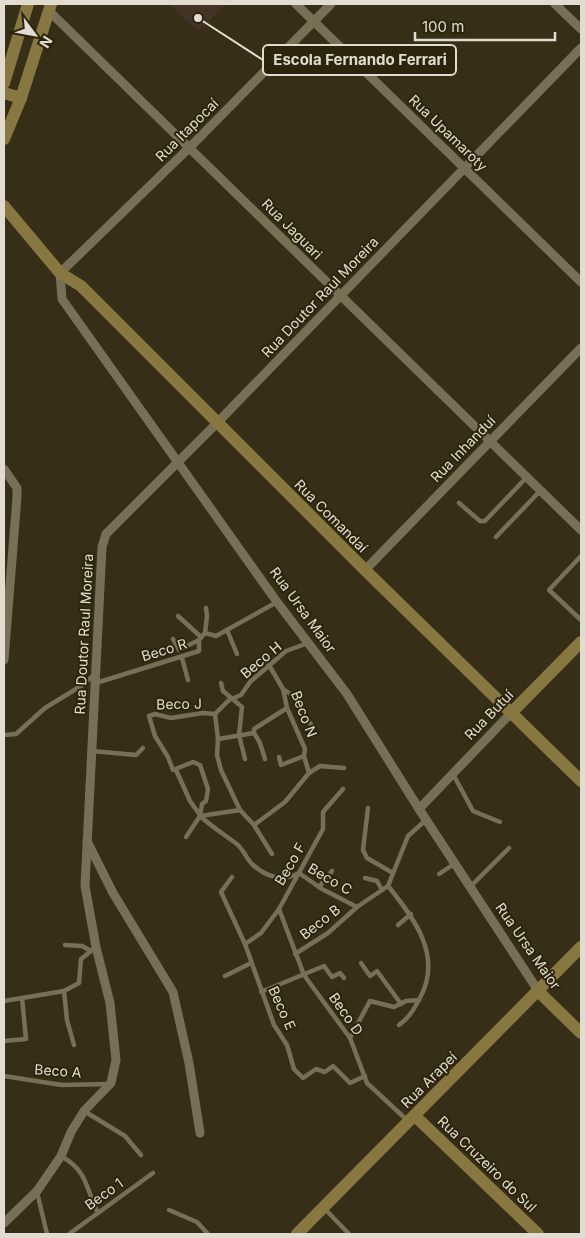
<svg xmlns="http://www.w3.org/2000/svg" width="585" height="1238" font-family="Inter,sans-serif">
<rect width="100%" height="100%" fill="#362e17"/>
<!-- education -->
<path fill="#423327" d="M 170,4 L 226,4 L 199,32 Z"/>
<g fill="none" stroke-linecap="round" stroke-linejoin="round">
<!-- lane -->
<g stroke="#786f56" stroke-width="4.5">
<path d="M 459,503 L 480,521 L 485,521 L 526,478"/>
<path d="M 496,537 L 540,491"/>
<path d="M 581,556 L 549,590 L 581,620"/>
<path d="M 178,616 L 201,637"/>
<path d="M 227,630 L 237,654"/>
<path d="M 205,633 L 207,616 L 206,608"/>
<path d="M 173,639 L 179,650 L 199,640"/>
<path d="M 308,643 L 286,651 L 250,682 L 241,695 L 229,700 L 215,714 L 203,713 L 171,718 L 155,714 L 149,716 L 155,736 L 168,757 L 173,770 L 193,762 L 200,765 L 208,789 L 206,801 L 202,804 L 200,816 C 212,827 225,835 238,845 C 244,851 247,859 252,864 C 266,877 282,882 299,873 L 322,889 L 357,907 L 388,886 L 408,836 L 426,820"/>
<path d="M 182,658 L 188,680"/>
<path d="M 269,665 L 283,689 L 287,708 L 305,749 L 304,756 L 309,773"/>
<path d="M 96,683 L 199,651 L 199,640 L 205,633 L 216,636 L 277,602"/>
<path d="M 221,683 L 223,691 L 242,707 L 239,735 L 245,759"/>
<path d="M 283,689 L 292,695 L 313,728"/>
<path d="M 215,714 L 218,739 L 217,755 L 221,770 L 240,810"/>
<path d="M 254,733 L 260,743 L 265,759"/>
<path d="M 4,735 L 16,734 L 45,708 L 81,686 L 94,675"/>
<path d="M 218,739 L 254,733 L 254,729 L 287,708"/>
<path d="M 92,751 L 136,755 L 143,748"/>
<path d="M 279,757 L 281,765 L 304,756"/>
<path d="M 176,770 L 190,801 L 200,815"/>
<path d="M 453,774 L 473,811 L 500,822"/>
<path d="M 368,808 L 363,850 L 367,858 L 393,873"/>
<path d="M 254,825 L 272,854"/>
<path d="M 186,837 L 200,816 L 240,810 L 254,825 L 285,802 L 309,773 L 320,766 L 344,768"/>
<path d="M 439,874 L 454,864"/>
<path d="M 232,877 L 221,892 L 245,944 L 274,1025 L 287,1045 L 294,1069 L 303,1078 L 316,1069 L 325,1072 L 333,1066 L 350,1083 L 365,1076"/>
<path d="M 365,878 L 377,881 L 382,890"/>
<path d="M 388,886 C 414,918 443,956 420,998 C 414,1009 409,1018 399,1025"/>
<path d="M 319,887 L 332,871"/>
<path d="M 470,887 L 509,848"/>
<path d="M 279,909 L 304,975 L 350,1038 L 367,1083 L 408,1121"/>
<path d="M 398,925 L 411,914"/>
<path d="M 245,944 L 261,933 L 279,909 L 323,829 L 323,812 L 343,789"/>
<path d="M 65,945 L 82,946 L 91,951"/>
<path d="M 295,954 L 328,933 L 357,907"/>
<path d="M 361,963 L 370,976 L 377,971 L 401,1004"/>
<path d="M 225,976 L 251,963"/>
<path d="M 64,991 L 67,1020 L 74,1045"/>
<path d="M 261,992 L 324,966 L 332,977 L 340,973 L 344,978"/>
<path d="M 4,1001 L 64,991 L 79,983 L 81,959 L 96,947"/>
<path d="M 350,1038 L 370,1001 L 394,1007 L 406,1001 L 419,1000"/>
<path d="M 4,1041 L 26,1039 L 22,998"/>
<path d="M 4,1076 L 62,1085 L 109,1084"/>
<path d="M 84,1111 L 125,1136 L 141,1155"/>
<path d="M 61,1156 C 89,1172 85,1188 98,1213"/>
<path d="M 37,1192 L 47,1234"/>
<path d="M 324,1208 L 349,1234"/>
<path d="M 169,1210 L 197,1222 L 208,1234"/>
<path d="M 69,1234 L 153,1173"/>
</g>
<!-- street -->
<g stroke="#786f56" stroke-width="9">
<path d="M 296,4 L 581,282"/>
<path d="M 331,4 L 190,147 L 60,273 L 62,299 L 277,602 L 347,694 L 419,809 L 539,992"/>
<path d="M 555,4 L 581,29"/>
<path d="M 49,11 L 581,530"/>
<path d="M 4,469 L 17,488 L 17,497 L 4,660"/>
<path d="M 365,570 L 581,348"/>
<path d="M 419,809 L 511,713"/>
<path d="M 87,841 L 113,893 L 173,992 L 189,1063 L 200,1133"/>
<path d="M 4,1223 L 37,1191 L 61,1156 L 71,1132 L 84,1111 L 111,1083 L 116,1060 L 110,1003 L 96,947 L 85,886 L 102,547 L 106,534 L 217,423 L 581,48"/>
</g>
<!-- secondary -->
<g stroke="#887741" stroke-width="12">
<path d="M 4,83 L 28,4"/>
<path d="M 4,93 L 21,98"/>
<path d="M 4,139 L 21,98 L 51,4"/>
<path d="M 4,206 L 60,273 L 81,286 L 365,570 L 581,781"/>
<path d="M 511,713 L 581,642"/>
<path d="M 539,992 L 581,1033"/>
<path d="M 415,1116 L 538,1234"/>
<path d="M 297,1234 L 581,947"/>
</g>
</g>
<g text-anchor="middle" stroke-width="4" stroke-linejoin="round" paint-order="stroke">
<!-- street labels -->
<g font-size="14" fill="#e1dccf" stroke="#2c240d">
<text transform="translate(187 130) rotate(-45)" y="5">Rua Itapocaí</text>
<text transform="translate(448 133) rotate(44)" y="5">Rua Upamaroty</text>
<text transform="translate(292 229) rotate(45)" y="5">Rua Jaguari</text>
<text transform="translate(320 297) rotate(-46)" y="5">Rua Doutor Raul Moreira</text>
<text transform="translate(463 449) rotate(-46)" y="5">Rua Inhanduí</text>
<text transform="translate(331 516) rotate(45)" y="5">Rua Comandaí</text>
<text transform="translate(303 610) rotate(54)" y="5">Rua Ursa Maior</text>
<text transform="translate(84 634) rotate(-87)" y="5">Rua Doutor Raul Moreira</text>
<text transform="translate(164 650) rotate(-17)" y="5">Beco R</text>
<text transform="translate(261 660) rotate(-40)" y="5">Beco H</text>
<text transform="translate(179 704) rotate(-1)" y="5">Beco J</text>
<text transform="translate(304 714) rotate(69)" y="5">Beco N</text>
<text transform="translate(489 715) rotate(-46)" y="5">Rua Butuí</text>
<text transform="translate(290 864) rotate(-60)" y="5">Beco F</text>
<text transform="translate(330 879) rotate(30)" y="5">Beco C</text>
<text transform="translate(320 922) rotate(-38)" y="5">Beco B</text>
<text transform="translate(528 946) rotate(55)" y="5">Rua Ursa Maior</text>
<text transform="translate(282 1008) rotate(66)" y="5">Beco E</text>
<text transform="translate(346 1014) rotate(55)" y="5">Beco D</text>
<text transform="translate(58 1071) rotate(4)" y="5">Beco A</text>
<text transform="translate(429 1080) rotate(-45)" y="5">Rua Arapeí</text>
<text transform="translate(487 1164) rotate(44)" y="5">Rua Cruzeiro do Sul</text>
<text transform="translate(104 1194) rotate(-36)" y="5">Beco 1</text>
</g>
</g>
<!-- callouts -->
<path fill="none" stroke="#e1dccf" stroke-width="2" d="M198 18L263 60"/>
<circle fill="#e1dccf" stroke="#2c240d" stroke-width="2" cx="198" cy="18" r="5"/>
<rect fill="#2c240d" stroke="#e1dccf" stroke-width="2" x="263" y="45" width="193" height="30" rx="5"/>
<g font-size="15" text-anchor="middle" font-weight="bold" fill="#e1dccf">
<text x="360" y="65">Escola Fernando Ferrari</text>
</g>
<!-- border -->
<rect width="585" height="1238" fill="none" stroke="#e1dccf" stroke-width="10"/>
<!-- north arrow -->
<g transform="translate(35 35) rotate(122)" stroke="#2c240d" stroke-width="4" paint-order="stroke">
<path d="M0-4L9 19L0 12L-9 19Z" fill="#e1dccf"/>
<text y="-8" font-size="14" font-weight="bold" text-anchor="middle" fill="#e1dccf">N</text>
</g>
<!-- scale -->
<path d="M415 32v8h140v-8" fill="none" stroke="#e1dccf" stroke-width="2.5"/>
<text x="422" y="32" font-size="15" fill="#e1dccf" stroke="#2c240d" stroke-width="4" paint-order="stroke">100 m</text>
</svg>
